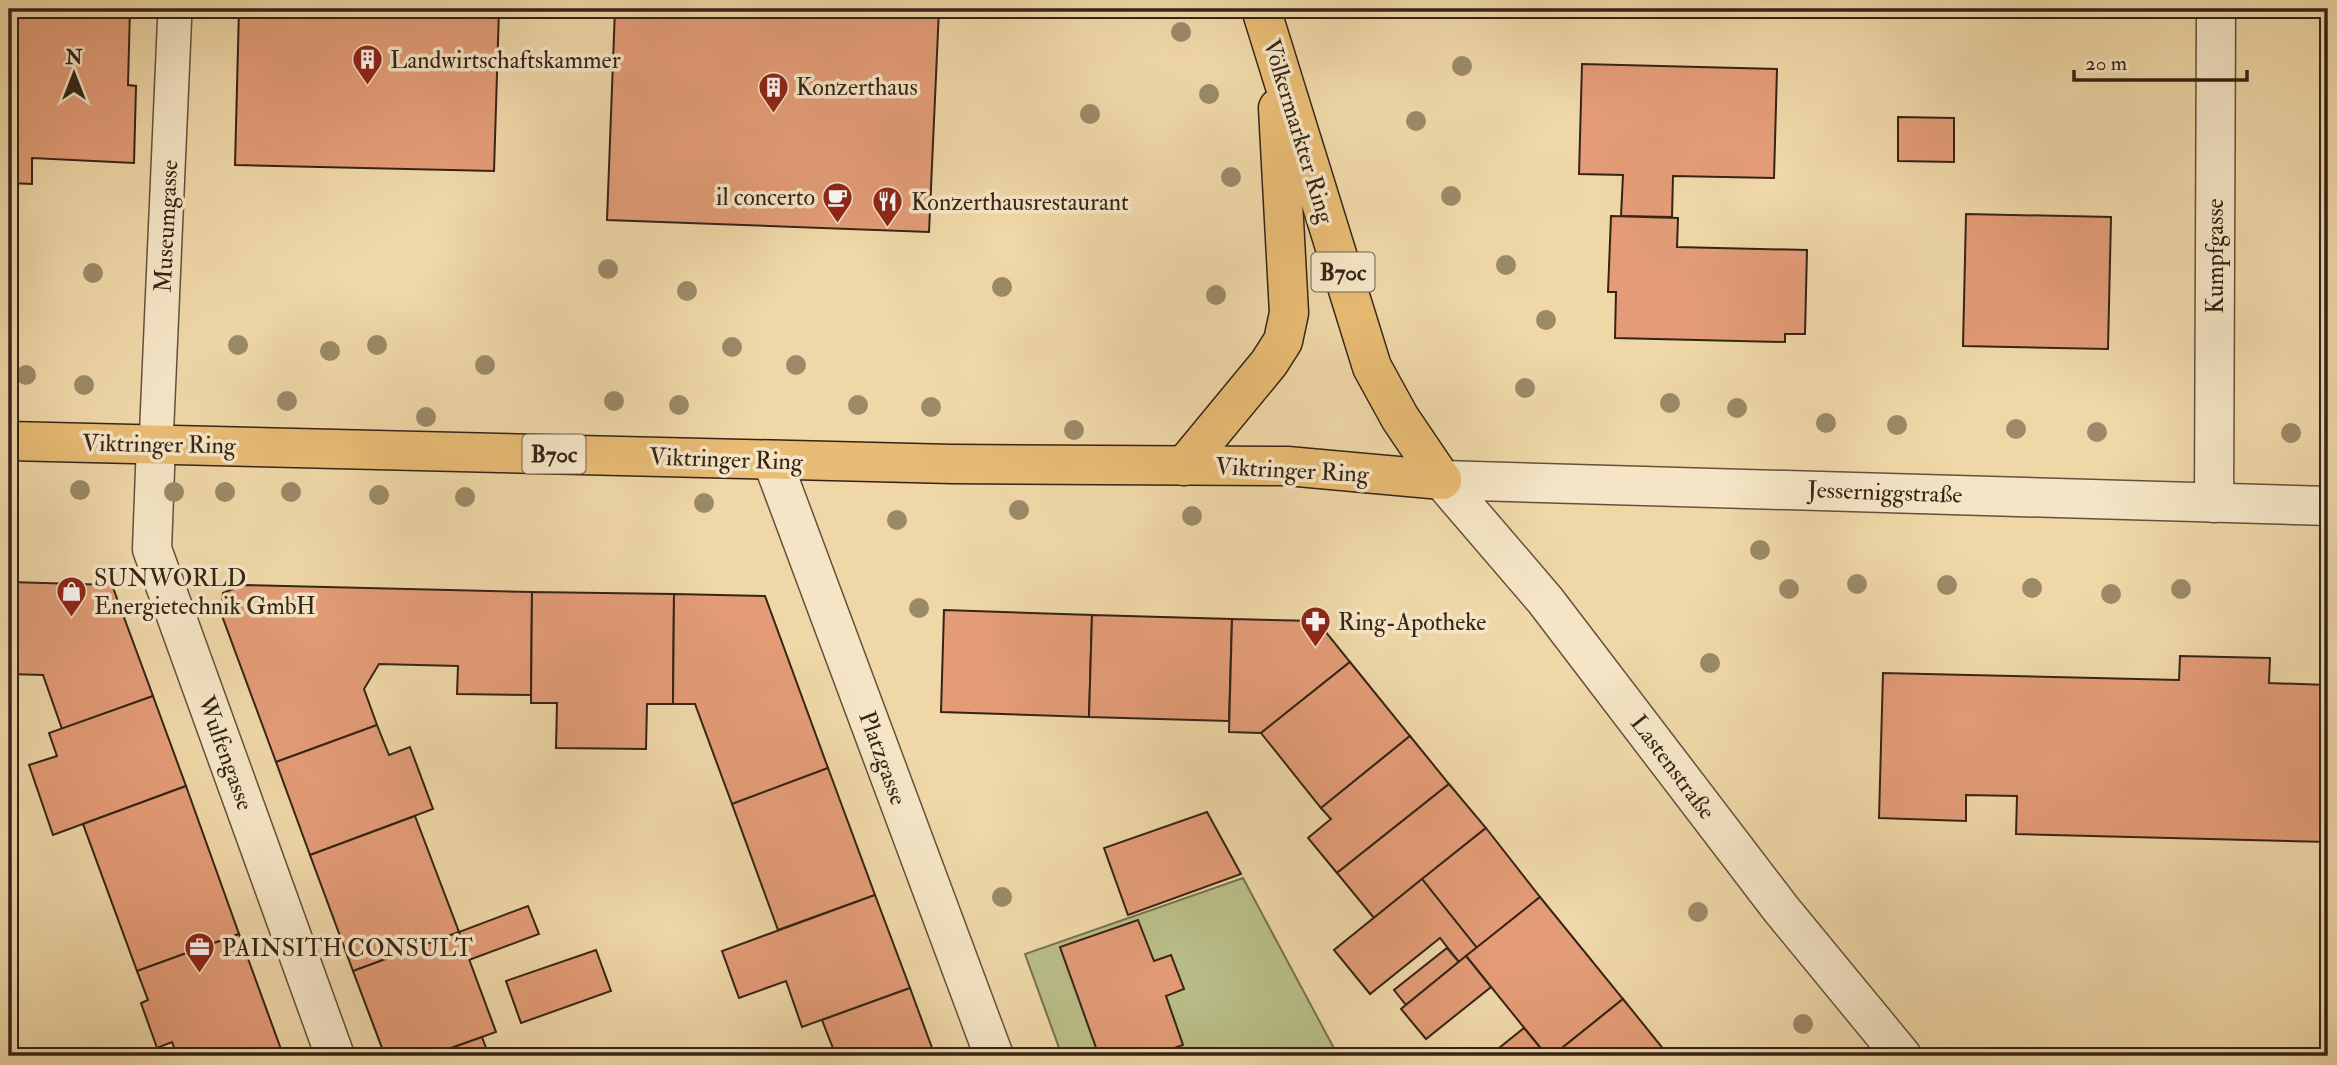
<svg xmlns="http://www.w3.org/2000/svg" width="2337" height="1065" font-family="'IM FELL Double Pica',serif">
<rect width="100%" height="100%" fill="#efd7a8"/>
<filter id="stains"><feTurbulence type="fractalNoise" baseFrequency=".00286" numOctaves="4"/><feColorMatrix values="0 0 0 0 .2 0 0 0 0 .09 0 0 0 0 .02 0 0 0 .5 -.17"/></filter>
<radialGradient id="worn" r=".72"><stop offset=".6" stop-color="#630" stop-opacity="0"/><stop offset="1" stop-color="#630" stop-opacity=".3"/></radialGradient>
<!-- green -->
<path fill="#b9be88" stroke="#77714e" stroke-width="2" d="M 1243,878 L 1337,1054 L 1331,1056 L 1062,1056 L 1025,954 Z"/>
<!-- building -->
<g fill="#e39c77" stroke="#352415" stroke-width="2">
<path d="M 9,9 L 130,9 L 128,85 L 136,86 L 134,163 L 32,158 L 32,184 L 9,183 Z"/>
<path d="M 239,9 L 499,9 L 494,171 L 235,165 Z"/>
<path d="M 615,9 L 939,9 L 929,232 L 607,220 Z"/>
<path d="M 1582,64 L 1777,69 L 1774,178 L 1673,176 L 1672,217 L 1621,216 L 1623,175 L 1579,174 Z"/>
<path d="M 1898,117 L 1954,118 L 1954,162 L 1898,161 Z"/>
<path d="M 1966,214 L 2111,217 L 2108,349 L 1963,346 Z"/>
<path d="M 1611,216 L 1678,218 L 1677,247 L 1807,250 L 1805,334 L 1785,334 L 1785,342 L 1615,338 L 1616,292 L 1608,292 Z"/>
<path d="M 2328,264 L 2328,353 L 2326,353 Z"/>
<path d="M 9,582 L 112,585 L 153,696 L 62,729 L 43,675 L 9,674 Z"/>
<path d="M 242,585 L 532,592 L 531,695 L 457,694 L 458,666 L 379,664 L 364,689 L 377,725 L 276,762 L 221,613 L 223,593 Z"/>
<path d="M 532,592 L 674,594 L 673,704 L 647,704 L 646,749 L 556,748 L 557,703 L 531,703 Z"/>
<path d="M 674,594 L 765,596 L 828,768 L 732,804 L 695,704 L 673,704 Z"/>
<path d="M 944,610 L 1092,615 L 1089,717 L 941,712 Z"/>
<path d="M 1092,615 L 1232,619 L 1229,721 L 1089,717 Z"/>
<path d="M 1232,619 L 1317,621 L 1350,662 L 1261,733 L 1229,732 Z"/>
<path d="M 2180,656 L 2270,658 L 2269,683 L 2328,685 L 2328,842 L 2016,834 L 2017,796 L 1966,795 L 1966,821 L 1879,818 L 1883,673 L 2179,680 Z"/>
<path d="M 1350,662 L 1410,736 L 1321,808 L 1261,733 Z"/>
<path d="M 153,696 L 186,786 L 53,835 L 29,765 L 57,756 L 49,733 Z"/>
<path d="M 377,725 L 389,755 L 410,747 L 433,809 L 310,855 L 276,762 Z"/>
<path d="M 1410,736 L 1449,784 L 1337,873 L 1308,838 L 1331,819 L 1321,808 Z"/>
<path d="M 828,768 L 875,895 L 778,930 L 732,804 Z"/>
<path d="M 1449,784 L 1486,828 L 1374,918 L 1337,873 Z"/>
<path d="M 186,786 L 239,934 L 137,971 L 83,824 Z"/>
<path d="M 1207,812 L 1241,874 L 1128,915 L 1104,848 Z"/>
<path d="M 415,816 L 459,932 L 353,971 L 310,855 Z"/>
<path d="M 1486,828 L 1540,897 L 1477,948 L 1422,879 Z"/>
<path d="M 1422,879 L 1477,948 L 1459,962 L 1440,938 L 1370,994 L 1334,950 Z"/>
<path d="M 875,895 L 910,988 L 802,1027 L 786,981 L 739,998 L 722,951 Z"/>
<path d="M 1540,897 L 1623,999 L 1552,1056 L 1547,1056 L 1466,956 Z"/>
<path d="M 528,906 L 539,934 L 469,960 L 459,932 Z"/>
<path d="M 1138,920 L 1154,961 L 1171,955 L 1184,989 L 1166,996 L 1183,1045 L 1151,1056 L 1099,1056 L 1060,947 Z"/>
<path d="M 459,932 L 496,1032 L 429,1056 L 385,1056 L 353,971 Z"/>
<path d="M 239,934 L 282,1052 L 271,1056 L 177,1056 L 172,1042 L 157,1048 L 141,1003 L 148,1000 L 137,971 Z"/>
<path d="M 1447,948 L 1459,962 L 1406,1005 L 1394,990 Z"/>
<path d="M 596,950 L 611,991 L 521,1023 L 506,981 Z"/>
<path d="M 1466,956 L 1491,987 L 1426,1039 L 1401,1009 Z"/>
<path d="M 910,988 L 935,1056 L 836,1056 L 822,1020 Z"/>
<path d="M 1623,999 L 1669,1056 L 1552,1056 Z"/>
<path d="M 1524,1028 L 1547,1056 L 1489,1056 Z"/>
<path d="M 482,1037 L 489,1056 L 429,1056 Z"/>
</g>
<g fill="none" stroke-linecap="round" stroke-linejoin="round">
<defs>
<path id="service" d="M 156,444 L 175,9"/>
<g id="minor">
<path d="M 156,444 L 152,549 L 335,1056"/>
<path d="M 772,460 L 994,1056"/>
<path d="M 1442,480 L 2328,506"/>
<path d="M 2214,503 L 2216,9"/>
</g>
<path id="tertiary" d="M 1442,480 L 1545,600 L 1781,909 L 1902,1056"/>
<g id="primary">
<path d="M 1261,9 L 1372,367 L 1400,418 L 1442,480"/>
<path d="M 9,441 L 952,464 L 1287,466 L 1442,480"/>
<path d="M 1184,466 L 1269,363 L 1283,341 L 1289,313 L 1278,108"/>
</g>
</defs>
<!-- service casing -->
<use href="#service" stroke="#64513a" stroke-width="36"/>
<!-- minor casing -->
<use href="#minor" stroke="#64513a" stroke-width="41"/>
<!-- tertiary casing -->
<use href="#tertiary" stroke="#64513a" stroke-width="41"/>
<!-- primary casing -->
<use href="#primary" stroke="#352415" stroke-width="41"/>
<!-- service -->
<use href="#service" stroke="#f5e5c6" stroke-width="33"/>
<!-- minor -->
<use href="#minor" stroke="#f5e5c6" stroke-width="38"/>
<!-- tertiary -->
<use href="#tertiary" stroke="#f5e5c6" stroke-width="38"/>
<!-- primary -->
<use href="#primary" stroke="#e8bc74" stroke-width="38"/>
</g>
<!-- trees -->
<g fill="#9b8967">
<circle cx="1181" cy="32" r="10"/>
<circle cx="1462" cy="66" r="10"/>
<circle cx="1209" cy="94" r="10"/>
<circle cx="1090" cy="114" r="10"/>
<circle cx="1416" cy="121" r="10"/>
<circle cx="1231" cy="177" r="10"/>
<circle cx="1451" cy="196" r="10"/>
<circle cx="1506" cy="265" r="10"/>
<circle cx="608" cy="269" r="10"/>
<circle cx="93" cy="273" r="10"/>
<circle cx="1002" cy="287" r="10"/>
<circle cx="687" cy="291" r="10"/>
<circle cx="1216" cy="295" r="10"/>
<circle cx="1546" cy="320" r="10"/>
<circle cx="238" cy="345" r="10"/>
<circle cx="377" cy="345" r="10"/>
<circle cx="732" cy="347" r="10"/>
<circle cx="330" cy="351" r="10"/>
<circle cx="485" cy="365" r="10"/>
<circle cx="796" cy="365" r="10"/>
<circle cx="26" cy="375" r="10"/>
<circle cx="84" cy="385" r="10"/>
<circle cx="1525" cy="388" r="10"/>
<circle cx="287" cy="401" r="10"/>
<circle cx="614" cy="401" r="10"/>
<circle cx="1670" cy="403" r="10"/>
<circle cx="679" cy="405" r="10"/>
<circle cx="858" cy="405" r="10"/>
<circle cx="931" cy="407" r="10"/>
<circle cx="1737" cy="408" r="10"/>
<circle cx="426" cy="417" r="10"/>
<circle cx="1826" cy="423" r="10"/>
<circle cx="1897" cy="425" r="10"/>
<circle cx="2016" cy="429" r="10"/>
<circle cx="1074" cy="430" r="10"/>
<circle cx="2097" cy="432" r="10"/>
<circle cx="2291" cy="433" r="10"/>
<circle cx="80" cy="490" r="10"/>
<circle cx="174" cy="492" r="10"/>
<circle cx="225" cy="492" r="10"/>
<circle cx="291" cy="492" r="10"/>
<circle cx="379" cy="495" r="10"/>
<circle cx="465" cy="497" r="10"/>
<circle cx="704" cy="503" r="10"/>
<circle cx="1019" cy="510" r="10"/>
<circle cx="1192" cy="516" r="10"/>
<circle cx="897" cy="520" r="10"/>
<circle cx="1760" cy="550" r="10"/>
<circle cx="1857" cy="584" r="10"/>
<circle cx="1947" cy="585" r="10"/>
<circle cx="2032" cy="588" r="10"/>
<circle cx="1789" cy="589" r="10"/>
<circle cx="2181" cy="589" r="10"/>
<circle cx="2111" cy="594" r="10"/>
<circle cx="919" cy="608" r="10"/>
<circle cx="1710" cy="663" r="10"/>
<circle cx="1002" cy="897" r="10"/>
<circle cx="1698" cy="912" r="10"/>
<circle cx="1803" cy="1024" r="10"/>
</g>
<!-- icons -->
<defs>
<symbol id="building-pin" viewBox="-11 -11 22 30"><path d="M0 17L-7.5 6A9.5 9.5 0 1 1 7.5 6Z" fill="#8f2418" stroke="#f5e5c6"/><path d="M-4-6H4V6H1V3H-1V6H-4ZM-2.5-4.3h1.7v1.8h-1.7ZM.8-4.3h1.7v1.8H.8ZM-2.5-1h1.7V.8h-1.7ZM.8-1h1.7V.8H.8Z" fill="#fff"/></symbol>
<symbol id="cafe-pin" viewBox="-11 -11 22 30"><path d="M0 17L-7.5 6A9.5 9.5 0 1 1 7.5 6Z" fill="#8f2418" stroke="#f5e5c6"/><path d="M-5.5-4.5H6V0H3Q3 3.5 0 3.5H-2.5Q-5.5 3.5-5.5 0ZM3-3.2v2h1.7v-2ZM-6 4.5H4V6H-6Z" fill="#fff"/></symbol>
<symbol id="restaurant-pin" viewBox="-11 -11 22 30"><path d="M0 17L-7.5 6A9.5 9.5 0 1 1 7.5 6Z" fill="#8f2418" stroke="#f5e5c6"/><path d="M-5-6h1v4h1v-4h1v4h1v-4h1v5L-1.5 .5V6h-2V.5L-5-1ZM5-6V6H3V1.5H1.5Q1.5-4 5-6Z" fill="#fff"/></symbol>
<symbol id="shop-pin" viewBox="-11 -11 22 30"><path d="M0 17L-7.5 6A9.5 9.5 0 1 1 7.5 6Z" fill="#8f2418" stroke="#f5e5c6"/><path d="M-5-2.5h2.3a2.7 3.5 0 0 1 5.4 0H5L5.5 6h-11ZM-1.5-2.5h3a1.5 2.3 0 0 0-3 0Z" fill="#fff"/></symbol>
<symbol id="pharmacy-pin" viewBox="-11 -11 22 30"><path d="M0 17L-7.5 6A9.5 9.5 0 1 1 7.5 6Z" fill="#8f2418" stroke="#f5e5c6"/><path d="M-2-6h4v4h4v4h-4v4h-4v-4h-4v-4h4Z" fill="#fff"/></symbol>
<symbol id="office-pin" viewBox="-11 -11 22 30"><path d="M0 17L-7.5 6A9.5 9.5 0 1 1 7.5 6Z" fill="#8f2418" stroke="#f5e5c6"/><path d="M-6-3h4V-5.5h4V-3h4V5H-6ZM-1-4.5V-3h2v-1.5ZM-6 0V1H6V0Z" fill="#fff"/></symbol>
</defs>
<g fill-rule="evenodd">
<use href="#building-pin" x="350" y="42" width="35" height="47"/>
<use href="#building-pin" x="756" y="70" width="35" height="47"/>
<use href="#cafe-pin" x="820" y="180" width="35" height="47"/>
<use href="#restaurant-pin" x="870" y="184" width="35" height="47"/>
<use href="#shop-pin" x="54" y="574" width="35" height="47"/>
<use href="#pharmacy-pin" x="1298" y="604" width="35" height="47"/>
<use href="#office-pin" x="182" y="930" width="35" height="47"/>
</g>
<g text-anchor="middle" stroke-width="7" stroke-linejoin="round" paint-order="stroke">
<!-- shield labels -->
<g fill="#f5e5c6" stroke="#6f5e4a" stroke-width="2">
<rect x="1311.5" y="252.5" width="63" height="39" rx="5"/>
<rect x="522.5" y="434.5" width="63" height="39" rx="5"/>
</g>
<g font-size="23" font-weight="bold" fill="#352415">
<text x="1343" y="280">B70c</text>
<text x="554" y="462">B70c</text>
</g>
<!-- poi labels -->
<g font-size="24" fill="#352415" stroke="#f5e5c6" text-anchor="start">
<text x="390" y="68">Landwirtschaftskammer</text>
<text x="796" y="95">Konzerthaus</text>
<text x="815" y="205" text-anchor="end">il concerto</text>
<text x="911" y="210">Konzerthausrestaurant</text>
<text x="94" y="586">SUNWORLD<tspan x="94" dy="28">Energietechnik GmbH</tspan></text>
<text x="1338" y="630">Ring-Apotheke</text>
<text x="222" y="956">PAINSITH CONSULT</text>
</g>
<!-- street labels -->
<g font-size="24" fill="#352415" stroke="#f5e5c6">
<text transform="translate(1299 131) rotate(73)" y="8">Völkermarkter Ring</text>
<text transform="translate(166 226) rotate(-87)" y="8">Museumgasse</text>
<text transform="translate(2215 256) rotate(-90)" y="8">Kumpfgasse</text>
<text transform="translate(159 444) rotate(1)" y="8">Viktringer Ring</text>
<text transform="translate(726 459) rotate(2)" y="8">Viktringer Ring</text>
<text transform="translate(1292 470) rotate(3)" y="8">Viktringer Ring</text>
<text transform="translate(1885 492) rotate(2)" y="8">Jesserniggstraße</text>
<text transform="translate(226 753) rotate(70)" y="8">Wulfengasse</text>
<text transform="translate(883 758) rotate(70)" y="8">Platzgasse</text>
<text transform="translate(1673 767) rotate(53)" y="8">Lastenstraße</text>
</g>
</g>
<!-- margin -->
<rect width="2337" height="1065" fill="none" stroke="#efd7a8" stroke-width="35"/>
<rect x="10" y="10" width="2316" height="1044" fill="none" stroke="#352415" stroke-width="3.5"/>
<rect x="18" y="18" width="2302" height="1030" fill="none" stroke="#352415" stroke-width="2"/>
<!-- north arrow -->
<g transform="translate(74 74)" stroke="#f5e5c6" stroke-width="5" paint-order="stroke">
<path d="M0-5L12 26L0 18L-12 26Z" fill="#352415"/>
<text y="-10" font-size="19" font-weight="bold" text-anchor="middle" fill="#352415">N</text>
</g>
<!-- scale -->
<path d="M2074 70v10h173v-10" fill="none" stroke="#352415" stroke-width="3.5"/>
<text x="2085" y="70" font-size="21" fill="#352415" stroke="#f5e5c6" stroke-width="5" paint-order="stroke">20 m</text>
<rect width="100%" height="100%" filter="url(#stains)"/>
<rect width="100%" height="100%" fill="url(#worn)"/>
</svg>
